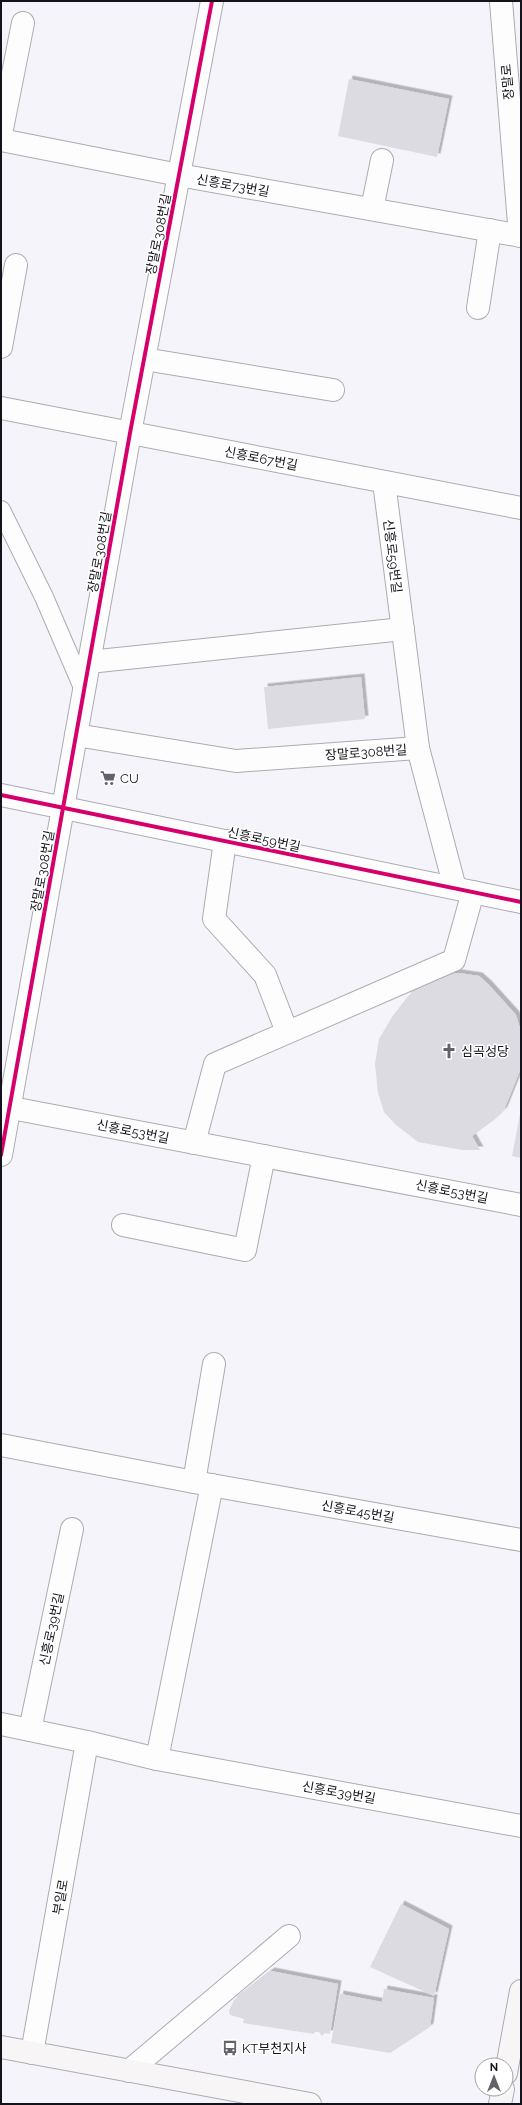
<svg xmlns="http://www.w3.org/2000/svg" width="522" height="2105" font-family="Raleway,'Noto Sans KR',sans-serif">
<defs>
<filter id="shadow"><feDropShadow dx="3.5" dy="-3.5" stdDeviation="0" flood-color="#0004"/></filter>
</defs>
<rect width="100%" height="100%" fill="#f5f4fa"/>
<!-- building -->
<g fill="#dcdbe2" filter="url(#shadow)">
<path d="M 349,79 L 449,99 L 437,157 L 338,136 Z"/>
<path d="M 361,677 L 365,719 L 268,729 L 264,687 Z"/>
<path d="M 459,973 L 479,976 L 488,984 L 516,1015 L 521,1032 L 521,1068 L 504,1110 L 494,1120 L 472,1136 L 480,1150 L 462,1150 L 418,1142 L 396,1125 L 384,1112 L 378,1093 L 375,1064 L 379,1039 L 392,1017 L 409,995 L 425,984 L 448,974 Z"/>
<path d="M 520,1114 L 521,1114 L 521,1158 L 512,1156 Z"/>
<path d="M 401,1904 L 449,1929 L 434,1996 L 370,1967 Z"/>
<path d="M 271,1971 L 338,1984 L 330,2034 L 325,2033 L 322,2036 L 319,2032 L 315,2032 L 314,2034 L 243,2023 L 244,2019 L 230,2015 L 229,2011 L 234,2000 Z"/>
<path d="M 384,1989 L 434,1998 L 430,2027 L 390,2053 L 331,2043 L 340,1994 L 382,2002 Z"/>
</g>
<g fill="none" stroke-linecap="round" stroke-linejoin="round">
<defs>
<path id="lane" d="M 1,510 L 44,597 L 84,690"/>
<g id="street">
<path d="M 501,1 L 520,236"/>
<path d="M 1,134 L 23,23"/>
<path d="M 1,140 L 179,175 L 521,236"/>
<path d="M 372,209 L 382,160"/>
<path d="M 478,308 L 490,230"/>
<path d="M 1,347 L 16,265"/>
<path d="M 144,359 L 333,390"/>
<path d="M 1,408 L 521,508"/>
<path d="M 384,482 L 418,748 L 455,888"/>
<path d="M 89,662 L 403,629"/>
<path d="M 76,735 L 236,761 L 418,748"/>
<path d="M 1,795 L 521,902"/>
<path d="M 225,841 L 214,919 L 265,975 L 287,1032"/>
<path d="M 1,1106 L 521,1205"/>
<path d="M 194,1143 L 215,1064 L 454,960 L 473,892"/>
<path d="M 1,1155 L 130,433 L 212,1"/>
<path d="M 123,1225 L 245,1250 L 264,1156"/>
<path d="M 1,1445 L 194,1482 L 521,1540"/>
<path d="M 194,1482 L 214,1364"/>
<path d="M 1,1724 L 87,1742 L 157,1759 L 521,1826"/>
<path d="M 30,1730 L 72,1529"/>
<path d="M 157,1759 L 212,1485"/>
<path d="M 32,2053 L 87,1742"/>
<path d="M 129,2071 L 289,1936"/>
</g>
<g id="secondary">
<path d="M 1,2047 L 310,2104"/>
<path d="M 506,2073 L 521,1991"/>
<path d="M 500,2104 L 503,2089"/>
</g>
</defs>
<!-- lane casing -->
<use href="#lane" stroke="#acabb2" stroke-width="20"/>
<!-- street casing -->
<use href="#street" stroke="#acabb2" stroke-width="24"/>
<!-- secondary casing -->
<use href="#secondary" stroke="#acabb2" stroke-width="24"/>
<!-- lane -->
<use href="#lane" stroke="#fefdfe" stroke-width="18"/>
<!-- street -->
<use href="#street" stroke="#fefdfe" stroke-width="22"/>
<!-- secondary -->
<use href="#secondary" stroke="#f8f5f7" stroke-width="22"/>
<defs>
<g id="cycleway">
<path d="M 1,795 L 521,902"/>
<path d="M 1,1155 L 130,433 L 212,1"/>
</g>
</defs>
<!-- cycleway casing -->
<use href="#cycleway" stroke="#fff" stroke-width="6"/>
<!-- cycleway -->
<use href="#cycleway" stroke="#d6006c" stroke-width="4"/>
</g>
<!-- icons -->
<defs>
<symbol id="supermarket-bare" viewBox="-9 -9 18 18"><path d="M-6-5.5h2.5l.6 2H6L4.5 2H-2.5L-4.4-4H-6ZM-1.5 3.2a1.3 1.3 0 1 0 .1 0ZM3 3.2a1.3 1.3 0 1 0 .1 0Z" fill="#636269" stroke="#fff" stroke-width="2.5" paint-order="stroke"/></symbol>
<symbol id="church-bare" viewBox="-9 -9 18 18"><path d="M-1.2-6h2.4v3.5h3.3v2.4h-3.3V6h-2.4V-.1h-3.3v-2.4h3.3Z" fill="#636269" stroke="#fff" stroke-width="2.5" paint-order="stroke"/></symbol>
<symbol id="bus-bare" viewBox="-9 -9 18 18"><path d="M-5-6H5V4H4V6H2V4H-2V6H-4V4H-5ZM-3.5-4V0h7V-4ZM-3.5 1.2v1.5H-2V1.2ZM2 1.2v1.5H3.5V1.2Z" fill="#636269" stroke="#fff" stroke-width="2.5" paint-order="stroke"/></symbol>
</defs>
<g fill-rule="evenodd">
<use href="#supermarket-bare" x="97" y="767" width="22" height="22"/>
<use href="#church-bare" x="438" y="1040" width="22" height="22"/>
<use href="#bus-bare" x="219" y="2037" width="22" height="22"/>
</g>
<g text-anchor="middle" stroke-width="3" stroke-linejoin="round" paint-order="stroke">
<!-- street labels -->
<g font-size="13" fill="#14131b" stroke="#fff">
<text transform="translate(507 82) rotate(-95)" y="5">장말로</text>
<text transform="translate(233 185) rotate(10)" y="5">신흥로73번길</text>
<text transform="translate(158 234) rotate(-79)" y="5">장말로308번길</text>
<text transform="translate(261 458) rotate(11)" y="5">신흥로67번길</text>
<text transform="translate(99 552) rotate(-80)" y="5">장말로308번길</text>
<text transform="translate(393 556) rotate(83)" y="5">신흥로59번길</text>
<text transform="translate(366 752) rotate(-4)" y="5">장말로308번길</text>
<text transform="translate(264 839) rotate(12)" y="5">신흥로59번길</text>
<text transform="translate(42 871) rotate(-80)" y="5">장말로308번길</text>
<text transform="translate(133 1131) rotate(11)" y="5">신흥로53번길</text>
<text transform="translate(452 1191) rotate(11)" y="5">신흥로53번길</text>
<text transform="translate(358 1511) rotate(10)" y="5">신흥로45번길</text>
<text transform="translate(51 1629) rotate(-78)" y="5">신흥로39번길</text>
<text transform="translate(339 1792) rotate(10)" y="5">신흥로39번길</text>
<text transform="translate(60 1897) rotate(-80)" y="5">부일로</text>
</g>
<!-- poi labels -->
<g font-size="13" fill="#14131b" stroke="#fff" text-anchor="start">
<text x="120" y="783">CU</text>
<text x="461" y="1056">심곡성당</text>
<text x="242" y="2053">KT부천지사</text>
</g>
</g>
<!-- border -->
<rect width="522" height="2105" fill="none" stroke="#14131b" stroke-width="4"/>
<!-- north arrow -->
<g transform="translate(494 2077)"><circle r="19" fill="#ffffff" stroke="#a1a1a4"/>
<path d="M0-3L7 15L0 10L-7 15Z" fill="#636269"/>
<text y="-6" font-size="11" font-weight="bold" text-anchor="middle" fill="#14131b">N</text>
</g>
</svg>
